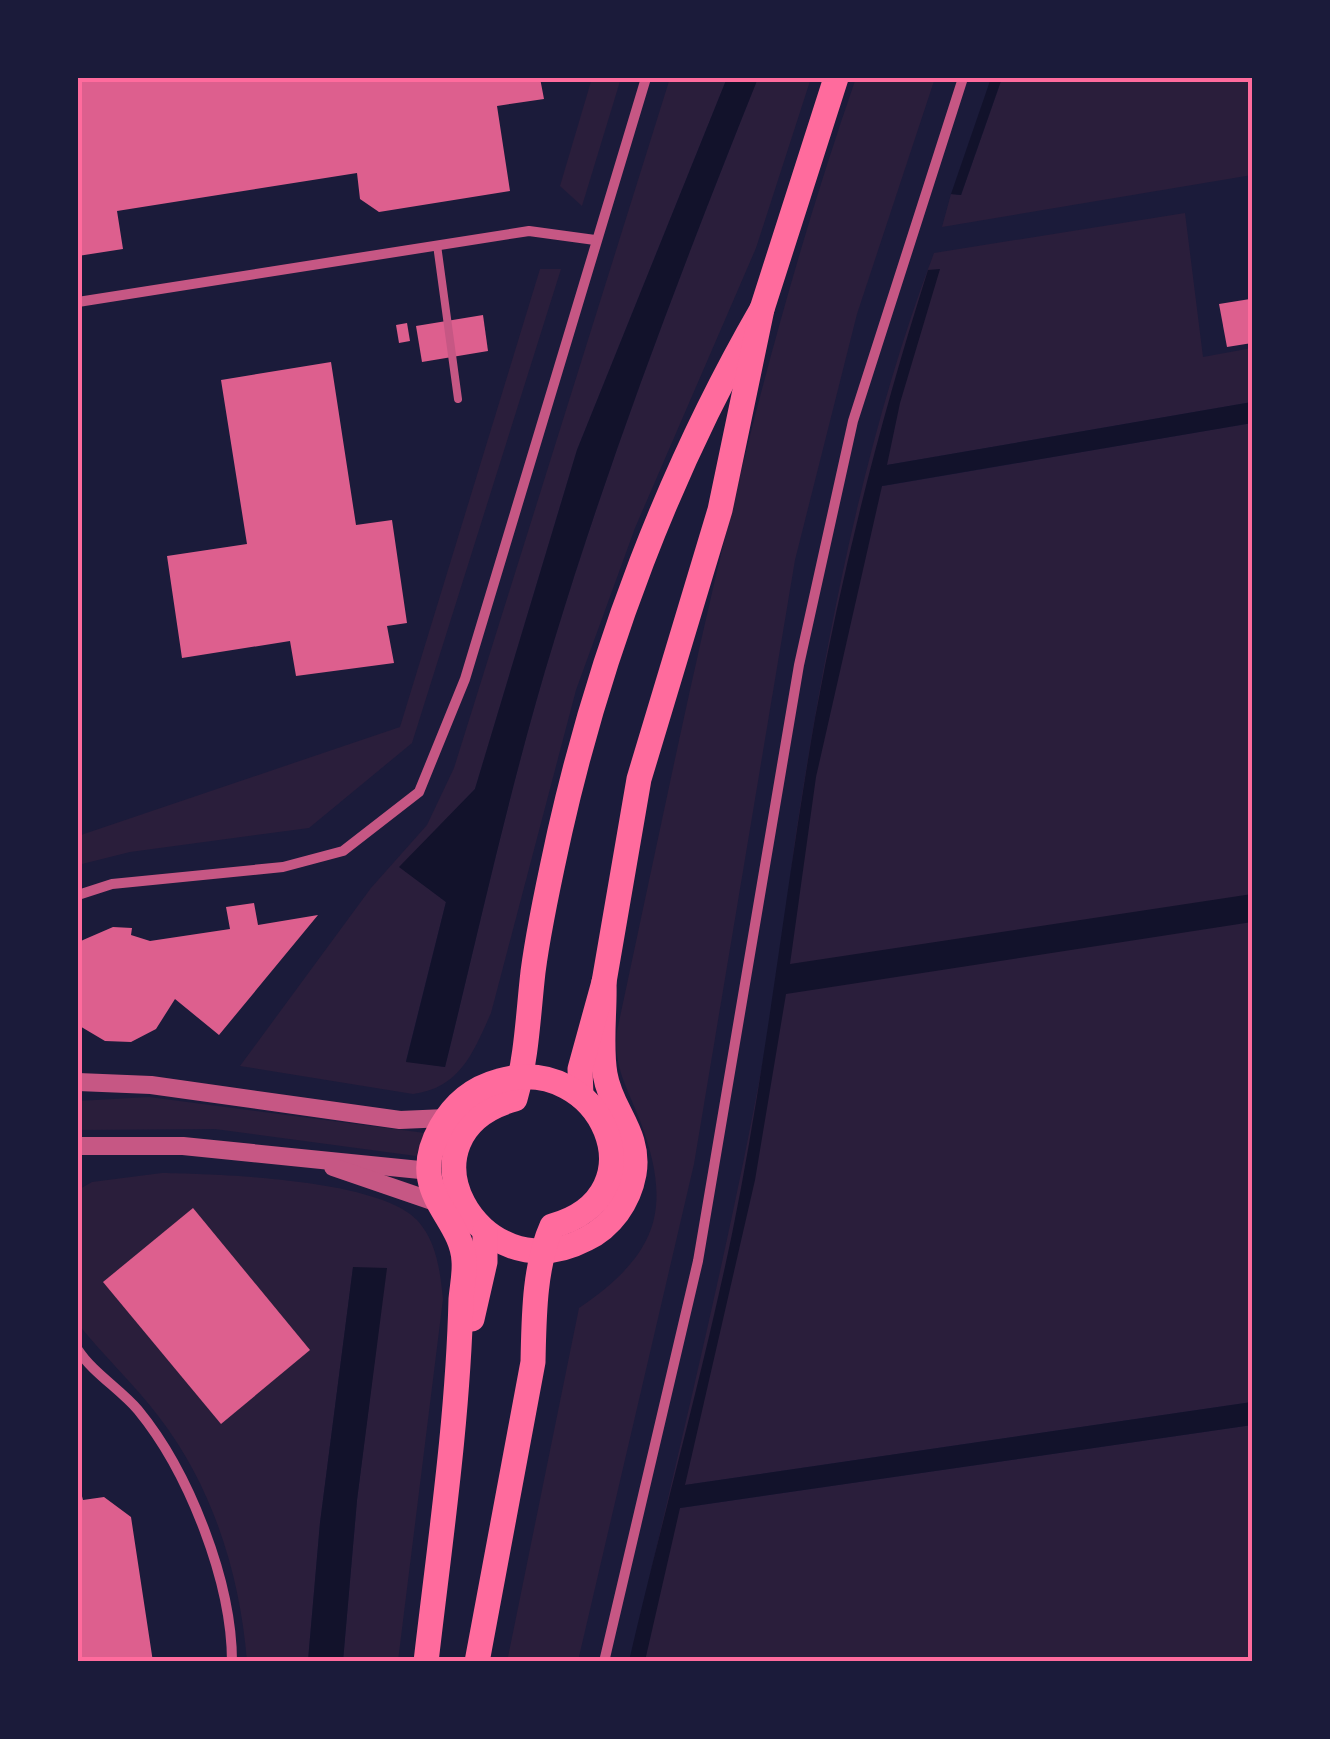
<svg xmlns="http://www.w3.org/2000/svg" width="1330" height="1739" font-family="'Source Serif 4',serif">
<rect width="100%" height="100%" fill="#1b1b3a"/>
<!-- green -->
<g fill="#2a1e3b">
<path d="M 592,78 L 621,78 L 582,206 L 560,186 Z"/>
<path d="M 670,78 L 727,78 L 577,450 L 475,789 L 400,867 L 446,902 L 406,1061 L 445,1067 C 480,925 511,781 554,641 C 612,450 684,263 758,78 L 811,78 L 756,248 L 635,528 L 576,690 L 491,1013 C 473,1053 460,1088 413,1094 L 240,1066 L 371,888 L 427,825 L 454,768 Z"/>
<path d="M 856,78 L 935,78 L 857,314 L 795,560 L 694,1164 L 578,1661 L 507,1662 L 579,1308 C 658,1254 674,1209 639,1118 C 627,1087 613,1066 617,1031 C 686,710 748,388 856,78 Z"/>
<path d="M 1002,78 L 1252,78 L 1252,175 L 942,227 L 951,194 L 961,195 Z"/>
<path d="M 1185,213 L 1203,357 L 1252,348 L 1252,402 L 887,465 L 883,486 L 1252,423 L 1252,1402 L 685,1485 L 680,1508 L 1252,1425 L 1252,1661 L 630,1662 C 682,1433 740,1207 778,975 C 786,928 789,880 796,833 C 826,639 864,437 934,253 Z"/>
<path d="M 540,269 L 561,269 L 412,743 L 309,828 L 130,852 L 78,865 L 78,836 L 400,727 Z"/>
<path d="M 149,1097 L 425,1133 L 416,1156 L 215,1129 L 78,1130 L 78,1101 Z"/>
<path d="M 162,1173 C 219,1174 378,1179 417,1220 C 437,1242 440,1271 443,1299 L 398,1661 L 343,1661 L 357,1500 L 386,1268 L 353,1268 L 320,1523 L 308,1661 L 247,1661 C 240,1575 213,1487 159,1417 C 134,1384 104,1356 78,1324 L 78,1190 L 92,1182 Z"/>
</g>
<!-- water -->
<g fill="#12122b">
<path d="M 727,78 L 758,78 C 684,263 612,450 554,641 C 511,781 480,925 445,1067 L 406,1062 L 446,902 L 399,867 L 475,789 L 577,450 Z"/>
<path d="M 991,78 L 1002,78 L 961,195 L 951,194 Z"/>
<path d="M 940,269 L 900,403 L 887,465 L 1252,402 L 1252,423 L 882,486 L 816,777 L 790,964 L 1252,894 L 1252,922 L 786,994 L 755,1180 L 685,1485 L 1252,1402 L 1252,1425 L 680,1508 L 645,1661 L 629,1661 C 662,1519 702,1377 732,1234 C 767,1063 785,890 815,718 C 843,566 881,418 928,270 Z"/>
<path d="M 353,1267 L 387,1268 L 357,1500 L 343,1661 L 308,1661 L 320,1523 Z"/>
</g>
<!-- building -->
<g fill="#dd5f8e">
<path d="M 78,78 L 540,78 L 544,99 L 497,106 L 510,191 L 379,212 L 360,199 L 357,173 L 117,211 L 123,249 L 78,256 Z"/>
<path d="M 1250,299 L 1252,343 L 1227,347 L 1219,304 Z"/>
<path d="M 483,315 L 488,351 L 422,362 L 416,326 Z"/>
<path d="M 407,323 L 410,341 L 399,343 L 396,325 Z"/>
<path d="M 331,362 L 356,525 L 392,520 L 407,623 L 387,626 L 394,663 L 296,676 L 290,641 L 182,658 L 167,556 L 247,544 L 221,380 Z"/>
<path d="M 254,903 L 258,925 L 318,915 L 219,1035 L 175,999 L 156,1029 L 131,1042 L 105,1041 L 78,1025 L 78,943 L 83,940 L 113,927 L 132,928 L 131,935 L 150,941 L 230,929 L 226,907 Z"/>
<path d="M 193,1208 L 310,1350 L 221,1424 L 103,1282 Z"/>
<path d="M 78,1481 L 83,1500 L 104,1497 L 131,1517 L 153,1662 L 78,1662 Z"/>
</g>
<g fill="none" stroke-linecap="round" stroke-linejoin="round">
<!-- service -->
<path stroke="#c65784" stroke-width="8" d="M 437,245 L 458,399"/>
<!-- minor -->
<g stroke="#c65784" stroke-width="10">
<path d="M 78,302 L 529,231 L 595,240"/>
<path d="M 78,895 L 112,884 L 283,867 L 343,851 L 419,792 L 465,679 L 646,78"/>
<path d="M 78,1350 C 93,1373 120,1389 138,1410 C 189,1472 232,1582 232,1662"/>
<path d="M 604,1662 L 698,1261 L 799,665 L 853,421 L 963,78"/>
</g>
<!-- tertiary -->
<g stroke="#c65784" stroke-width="18">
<path d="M 78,1082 L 151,1085 L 400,1120 L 446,1118"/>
<path d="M 78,1146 L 183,1146 L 430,1171"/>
<path d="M 333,1167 L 435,1202"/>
</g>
<!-- primary -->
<g stroke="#ff6b9d" stroke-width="25">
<path d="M 604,982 C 605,1012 600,1045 605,1074 C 611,1111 641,1133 634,1174 C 629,1202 611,1227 586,1239 C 477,1296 391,1133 515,1099 C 527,1056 528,1016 533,972 C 539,925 550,877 560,831 C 601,650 669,470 762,309"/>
<path d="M 581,1096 L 580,1069 L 604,982 L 639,779 L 720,510 L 762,309 L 836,78"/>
<path d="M 472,1319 L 485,1262 L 485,1231"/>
<path d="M 426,1662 C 440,1541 458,1420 461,1299 C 462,1287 465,1274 464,1261 C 462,1215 404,1192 441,1127 C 454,1104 473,1088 499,1081 C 601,1051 664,1195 552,1226 C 534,1266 534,1318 533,1362 L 477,1662"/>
</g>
</g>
<!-- border -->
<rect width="1330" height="1739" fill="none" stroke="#1b1b3a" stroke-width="160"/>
<rect x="80" y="80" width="1170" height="1579" fill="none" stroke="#ff6b9d" stroke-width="4"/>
</svg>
